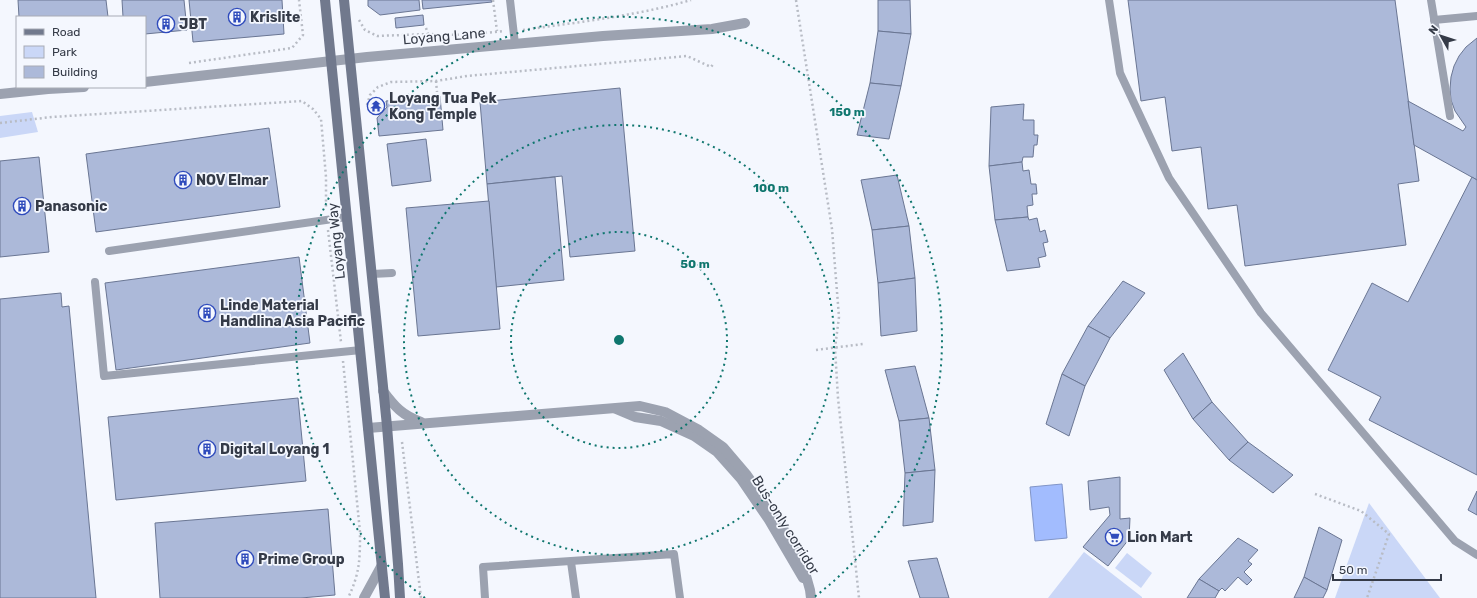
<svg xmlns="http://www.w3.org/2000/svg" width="1477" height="598" font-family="Rubik,sans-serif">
<rect width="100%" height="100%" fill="#f4f7fe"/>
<!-- green -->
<g fill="#cad7f7">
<path d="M 32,112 L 38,132 L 0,138 L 0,116 Z"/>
<path d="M 1369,503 L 1440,598 L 1335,598 Z"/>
<path d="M 1084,552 L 1142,597 L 1142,598 L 1048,598 Z"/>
<path d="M 1127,553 L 1152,573 L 1141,588 L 1115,568 Z"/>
</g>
<!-- water -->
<path fill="#a2bcfe" stroke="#8195c7" d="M 1062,484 L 1067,538 L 1035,541 L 1030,487 Z"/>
<!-- building -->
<g fill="#acb9d9" stroke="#6a7693">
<path d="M 18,0 L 106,0 L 108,17 L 19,17 Z"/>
<path d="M 122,0 L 184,0 L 187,30 L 145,34 L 145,17 L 123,17 Z"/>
<path d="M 189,0 L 282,0 L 284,34 L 193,42 Z"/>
<path d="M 368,0 L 419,0 L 420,10 L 380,15 L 368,6 Z"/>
<path d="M 422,0 L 491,0 L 492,2 L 423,9 Z"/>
<path d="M 878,0 L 910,0 L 911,34 L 878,31 Z"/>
<path d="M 1128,0 L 1395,0 L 1419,181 L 1398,184 L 1406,245 L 1245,266 L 1237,205 L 1208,209 L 1201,147 L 1172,151 L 1165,97 L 1141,101 Z"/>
<path d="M 423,15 L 424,25 L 396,28 L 395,18 Z"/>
<path d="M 878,31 L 911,34 L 901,86 L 870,83 Z"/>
<path d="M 1477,38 L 1477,180 L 1414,145 L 1408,101 L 1463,131 L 1466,127 L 1455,111 L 1451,100 L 1450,89 L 1451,77 L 1454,66 L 1459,56 L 1466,47 Z"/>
<path d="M 870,83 L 901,86 L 889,139 L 857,135 Z"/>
<path d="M 620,88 L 635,251 L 570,257 L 562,176 L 487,184 L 480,102 Z"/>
<path d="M 440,96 L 443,130 L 379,136 L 377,118 L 387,107 L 386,101 Z"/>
<path d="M 1024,104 L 1023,120 L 1034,120 L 1034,135 L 1038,135 L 1037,145 L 1034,145 L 1033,157 L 1023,157 L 1022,162 L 989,166 L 991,107 Z"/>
<path d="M 269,128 L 280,207 L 96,232 L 86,154 Z"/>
<path d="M 426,139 L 431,181 L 392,186 L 387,144 Z"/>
<path d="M 39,157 L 49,252 L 0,257 L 0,161 Z"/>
<path d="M 1022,162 L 1023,171 L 1029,170 L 1031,184 L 1036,184 L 1037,194 L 1032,194 L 1033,205 L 1027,206 L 1028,217 L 995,220 L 989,166 Z"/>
<path d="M 897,175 L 909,226 L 872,230 L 861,180 Z"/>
<path d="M 555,177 L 564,280 L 496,287 L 487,184 Z"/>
<path d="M 1472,177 L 1477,180 L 1477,475 L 1369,420 L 1381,397 L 1328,370 L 1372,283 L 1408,302 Z"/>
<path d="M 489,201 L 500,329 L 418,336 L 406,208 Z"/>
<path d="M 1028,217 L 1029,220 L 1037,218 L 1040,232 L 1045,230 L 1048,242 L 1043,243 L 1046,256 L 1038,258 L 1040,267 L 1007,271 L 995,220 Z"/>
<path d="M 909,226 L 915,278 L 878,283 L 872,230 Z"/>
<path d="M 299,257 L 310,343 L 116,370 L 105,283 Z"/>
<path d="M 915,278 L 917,331 L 881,336 L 878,283 Z"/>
<path d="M 1123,281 L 1145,293 L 1110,338 L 1088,326 Z"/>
<path d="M 61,293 L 62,307 L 69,306 L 96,598 L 0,598 L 0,299 Z"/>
<path d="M 1088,326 L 1110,338 L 1085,386 L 1062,374 Z"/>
<path d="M 1183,353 L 1212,402 L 1193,419 L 1164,370 Z"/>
<path d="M 915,366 L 929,418 L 899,421 L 885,370 Z"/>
<path d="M 1062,374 L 1085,386 L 1069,436 L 1046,424 Z"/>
<path d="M 298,398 L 306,481 L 116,500 L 108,417 Z"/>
<path d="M 1212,402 L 1248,442 L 1229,460 L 1193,419 Z"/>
<path d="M 929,418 L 935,470 L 905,473 L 899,421 Z"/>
<path d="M 1248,442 L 1293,475 L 1273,493 L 1229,460 Z"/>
<path d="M 935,470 L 933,522 L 903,526 L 905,473 Z"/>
<path d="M 1120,477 L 1120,519 L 1130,518 L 1129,539 L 1108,566 L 1083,547 L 1110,515 L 1109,507 L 1090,510 L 1088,481 Z"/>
<path d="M 1477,491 L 1477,515 L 1468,510 Z"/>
<path d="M 328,509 L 335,595 L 301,598 L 160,598 L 155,523 Z"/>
<path d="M 1319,527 L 1342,540 L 1327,590 L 1304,577 Z"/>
<path d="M 1238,538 L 1258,550 L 1248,561 L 1252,564 L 1244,572 L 1252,580 L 1247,585 L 1238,577 L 1225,591 L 1222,588 L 1219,591 L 1199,579 Z"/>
<path d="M 937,558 L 949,598 L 920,598 L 908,561 Z"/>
<path d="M 1304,577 L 1327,590 L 1323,598 L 1294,598 Z"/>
<path d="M 1199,579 L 1219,591 L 1215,598 L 1187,598 Z"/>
</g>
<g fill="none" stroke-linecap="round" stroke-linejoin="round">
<!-- path -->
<g stroke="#b8bcc5" stroke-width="2.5" stroke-dasharray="2 3" stroke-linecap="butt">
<path d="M 493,0 L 497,31"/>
<path d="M 796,0 L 832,229 L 839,317 L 835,348 L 838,398 L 859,598"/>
<path d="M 359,20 L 365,30 L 377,36 L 428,34 L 464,35"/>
<path d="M 426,28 L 428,34"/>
<path d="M 523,30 C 579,22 636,16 691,0"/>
<path d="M 485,33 L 504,31"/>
<path d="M 189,63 L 292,48 L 303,35 L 299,0"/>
<path d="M 436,81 L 437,92"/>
<path d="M 367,105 L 370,95 L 378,87 L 391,82 L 436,81 L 467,76 L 687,56 L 711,67 L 714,63"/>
<path d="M 0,123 L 52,117 L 302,101 L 313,109 L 321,119 L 326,177 L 326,209"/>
<path d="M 328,230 L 341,342"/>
<path d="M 816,350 L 863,344"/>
<path d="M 343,361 L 360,532 C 360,559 360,573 348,598"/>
<path d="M 402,442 L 421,598"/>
<path d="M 1315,494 L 1361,511 L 1389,534 L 1367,598"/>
</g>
<!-- service -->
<g stroke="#9ca2b0" stroke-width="8">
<path d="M 510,0 L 515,44"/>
<path d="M 1109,0 L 1120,73 L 1169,178 L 1261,313 L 1455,541 L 1477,555"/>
<path d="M 1431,0 L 1450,116"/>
<path d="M 1434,20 L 1477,16"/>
<path d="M 109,251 L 347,217"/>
<path d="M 372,274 L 392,273"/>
<path d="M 95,282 L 104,376 L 361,350"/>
<path d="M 571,562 L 576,598"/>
<path d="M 485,598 L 483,567 L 674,554 L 680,598"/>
</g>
<!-- minor -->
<g stroke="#9ca2b0" stroke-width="10">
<path d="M 145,82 L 367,57 L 603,36 L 712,29 L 745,23"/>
<path d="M 0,94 L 48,89 L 84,87"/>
<path d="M 364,598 L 382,565"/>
</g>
<!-- tertiary -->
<g stroke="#9ca2b0" stroke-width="10">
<path d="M 383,391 C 395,407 402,415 421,422"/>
<path d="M 616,409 L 635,417 L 661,421 L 694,436 L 717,452 L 741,479 L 769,520 L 803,578"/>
<path d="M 368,428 L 640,406 L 665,412 L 699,430 L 723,447 L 746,474 L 775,515 L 801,558 L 810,590 L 811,598"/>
</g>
<!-- secondary -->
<g stroke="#71798d" stroke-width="10">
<path d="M 325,0 L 385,598"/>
<path d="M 344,0 L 387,426 L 398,564 L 400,598"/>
</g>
</g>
<!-- distance rings -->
<g fill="none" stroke="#0f766e" stroke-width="2" stroke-dasharray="2 4">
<circle cx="619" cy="340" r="108"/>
<circle cx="619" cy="340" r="215"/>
<path d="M425 598A323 323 0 1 1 813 598"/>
</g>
<!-- icons -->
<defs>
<symbol id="building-ring" viewBox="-11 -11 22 22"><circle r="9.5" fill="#f4f7fe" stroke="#2f4bbc" stroke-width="1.5"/><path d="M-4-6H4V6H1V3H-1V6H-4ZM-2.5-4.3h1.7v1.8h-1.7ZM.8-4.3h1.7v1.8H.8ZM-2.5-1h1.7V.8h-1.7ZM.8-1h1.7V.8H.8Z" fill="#2f4bbc"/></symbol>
<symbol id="temple-ring" viewBox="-11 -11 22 22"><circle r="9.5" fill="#f4f7fe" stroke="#2f4bbc" stroke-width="1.5"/><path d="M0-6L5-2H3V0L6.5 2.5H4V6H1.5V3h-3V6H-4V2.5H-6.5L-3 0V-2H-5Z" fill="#2f4bbc"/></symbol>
<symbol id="supermarket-ring" viewBox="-11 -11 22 22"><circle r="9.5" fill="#f4f7fe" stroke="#2f4bbc" stroke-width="1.5"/><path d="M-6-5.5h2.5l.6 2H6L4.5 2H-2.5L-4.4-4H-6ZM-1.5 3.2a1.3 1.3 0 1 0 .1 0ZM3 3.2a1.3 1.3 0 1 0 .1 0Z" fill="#2f4bbc"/></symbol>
</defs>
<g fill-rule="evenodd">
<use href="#building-ring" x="227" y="7" width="20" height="20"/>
<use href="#building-ring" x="156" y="14" width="20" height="20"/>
<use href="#temple-ring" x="366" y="96" width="20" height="20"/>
<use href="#building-ring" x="173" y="170" width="20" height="20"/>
<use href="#building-ring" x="12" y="196" width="20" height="20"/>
<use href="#building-ring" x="197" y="303" width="20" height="20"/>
<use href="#building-ring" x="197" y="439" width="20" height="20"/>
<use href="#supermarket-ring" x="1104" y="527" width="20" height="20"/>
<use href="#building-ring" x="235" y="549" width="20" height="20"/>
</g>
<g text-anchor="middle" stroke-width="3.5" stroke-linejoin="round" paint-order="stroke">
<!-- poi labels -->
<g font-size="14" font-weight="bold" fill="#353b48" stroke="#f4f7fe" text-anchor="start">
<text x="250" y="22">Krislite</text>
<text x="179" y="29">JBT</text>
<text x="389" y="103">Loyang Tua Pek<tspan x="389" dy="16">Kong Temple</tspan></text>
<text x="196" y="185">NOV Elmar</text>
<text x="35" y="211">Panasonic</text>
<text x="220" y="310">Linde Material<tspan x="220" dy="16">Handlina Asia Pacific</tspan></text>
<text x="220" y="454">Digital Loyang 1</text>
<text x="1127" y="542">Lion Mart</text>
<text x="258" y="564">Prime Group</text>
</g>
<!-- street labels -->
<g font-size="14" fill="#353b48" stroke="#f4f7fe">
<text transform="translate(444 36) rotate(-5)" y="5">Loyang Lane</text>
<text transform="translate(336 241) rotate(-96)" y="5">Loyang Way</text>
<text transform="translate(786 525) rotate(58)" y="5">Bus-only corridor</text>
</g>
</g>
<circle cx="619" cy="340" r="6" fill="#0f766e" stroke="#f4f7fe" stroke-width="2"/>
<g font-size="12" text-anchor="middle" font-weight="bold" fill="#0f766e" stroke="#f4f7fe" stroke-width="3.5" stroke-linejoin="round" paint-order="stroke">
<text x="847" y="116">150 m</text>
<text x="771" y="192">100 m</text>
<text x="695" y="268">50 m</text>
</g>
<!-- legend -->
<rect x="16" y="16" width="130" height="72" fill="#f4f7fe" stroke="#a8acb5"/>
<rect x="24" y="29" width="20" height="6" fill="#71798d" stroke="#a8acb5"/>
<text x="52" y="36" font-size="12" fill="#353b48">Road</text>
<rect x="24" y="46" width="20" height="12" fill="#cad7f7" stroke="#a8acb5"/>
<text x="52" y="56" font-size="12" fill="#353b48">Park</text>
<rect x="24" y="66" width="20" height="12" fill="#acb9d9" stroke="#a8acb5"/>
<text x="52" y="76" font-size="12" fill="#353b48">Building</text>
<!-- north arrow -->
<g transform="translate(1441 36) rotate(309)" stroke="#f4f7fe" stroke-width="3" paint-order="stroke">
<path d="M0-3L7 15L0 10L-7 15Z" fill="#353b48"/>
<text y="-6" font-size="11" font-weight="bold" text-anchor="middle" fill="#353b48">N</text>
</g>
<!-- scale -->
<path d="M1333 574v6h108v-6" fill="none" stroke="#353b48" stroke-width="2"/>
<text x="1339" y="574" font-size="12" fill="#353b48" stroke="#f4f7fe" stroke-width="3" paint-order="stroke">50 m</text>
</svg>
